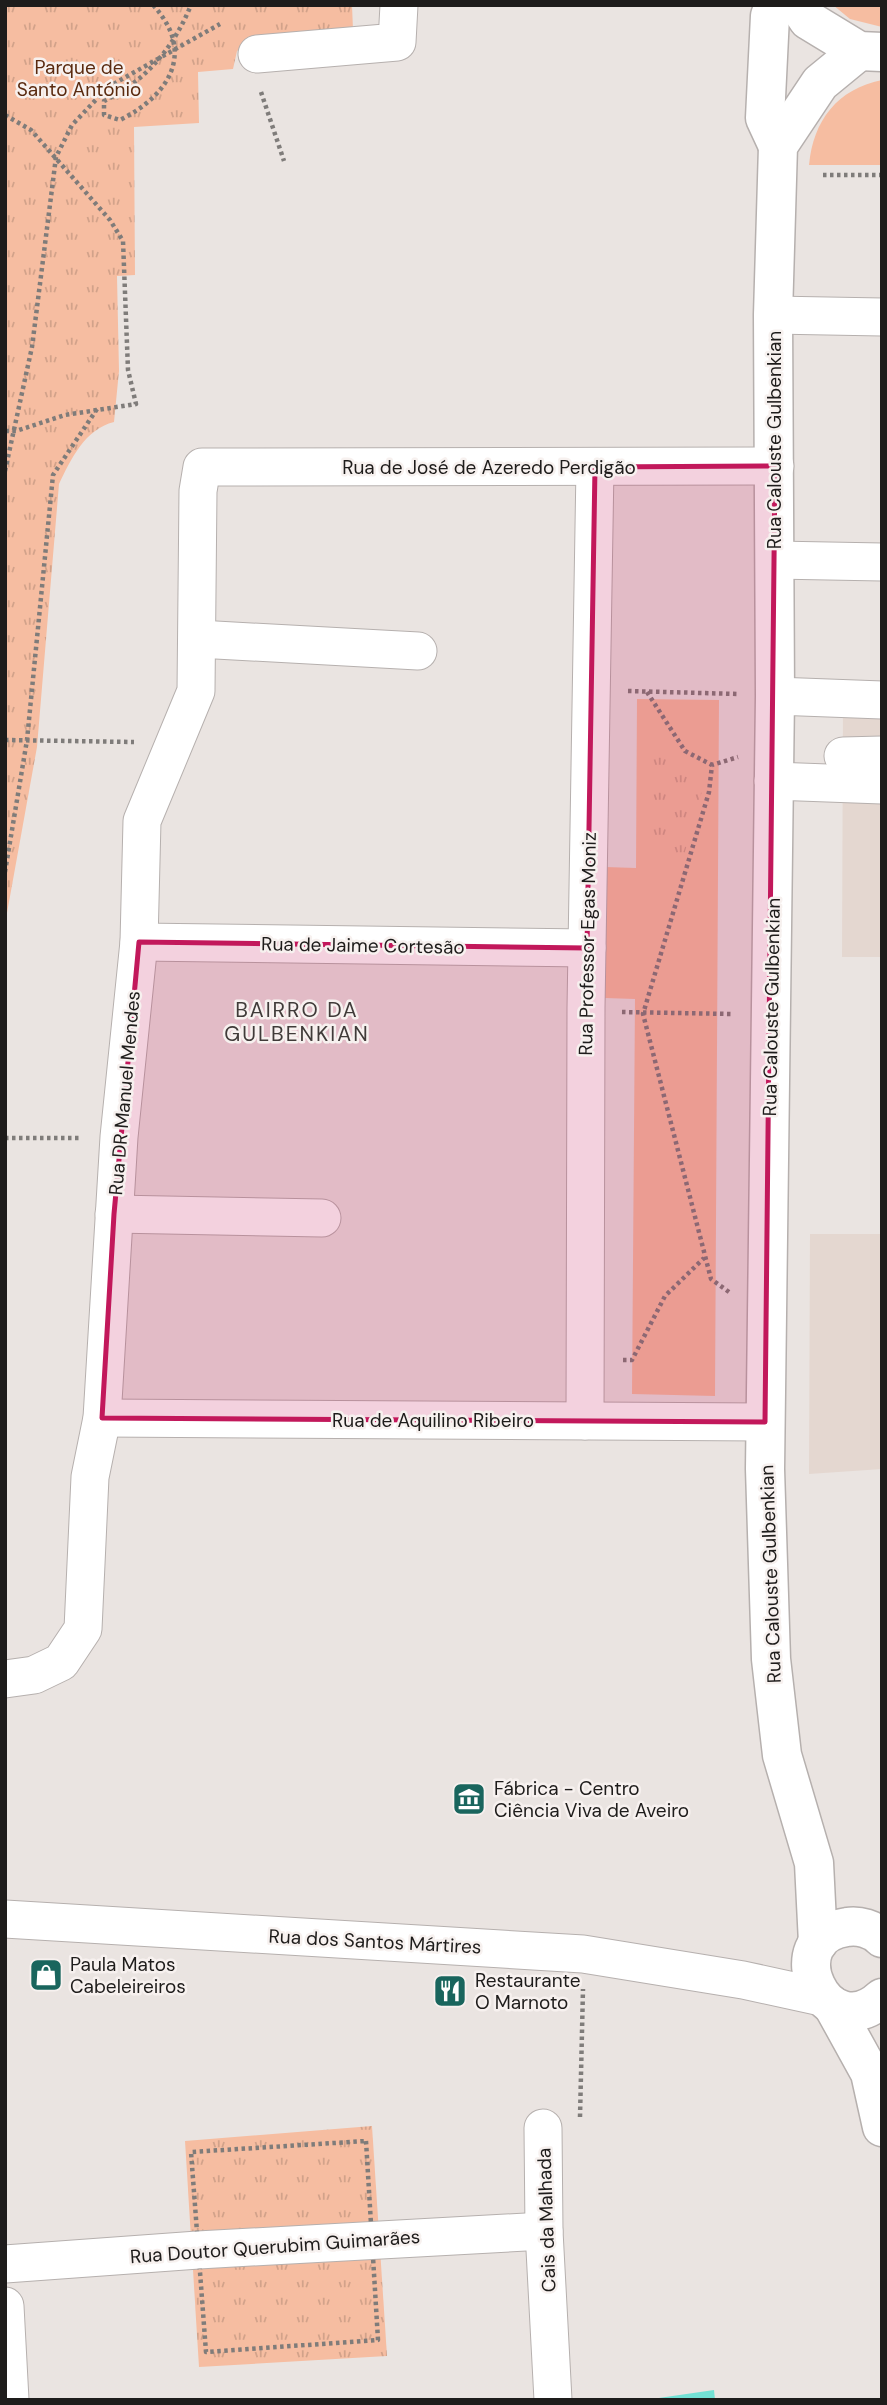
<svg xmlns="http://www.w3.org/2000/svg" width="887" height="2405" font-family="'DM Sans',sans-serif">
<defs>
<pattern id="park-tufts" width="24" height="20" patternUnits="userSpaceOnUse" patternTransform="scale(1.75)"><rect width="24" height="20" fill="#f6bda1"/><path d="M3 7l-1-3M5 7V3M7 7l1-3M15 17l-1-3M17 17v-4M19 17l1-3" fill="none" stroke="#d2a28a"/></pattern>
</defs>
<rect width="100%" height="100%" fill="#eae4e1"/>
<!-- built -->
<g fill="#e4d7d0">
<path d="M 882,710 L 882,957 L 842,957 L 843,711 Z"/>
<path d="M 810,1234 L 882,1234 L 882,1469 L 809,1474 Z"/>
</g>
<!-- grass -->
<g fill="#f6bda1">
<path d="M 833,5 L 882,5 L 882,27 L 850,19 Z"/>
<path d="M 882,80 L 882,165 L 809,165 C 813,121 837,89 882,80 Z"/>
<path d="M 637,699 L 719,700 L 715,1396 L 632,1394 L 635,999 L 605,998 L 605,867 L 636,868 Z"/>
</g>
<!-- park -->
<g fill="url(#park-tufts)">
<path d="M 5,5 L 352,5 L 353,30 L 255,36 L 237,51 L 233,69 L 198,72 L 199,123 L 134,127 L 135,275 L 117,276 L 119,371 L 114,422 C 85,429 71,459 59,484 L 37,747 L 5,924 Z"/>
<path d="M 667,736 L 702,791 L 684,855 L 649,855 L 650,749 Z"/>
<path d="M 372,2126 L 387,2356 L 199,2367 L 185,2141 Z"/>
</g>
<!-- water -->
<path fill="#73e1d4" d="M 714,2390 L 715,2400 L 645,2400 Z"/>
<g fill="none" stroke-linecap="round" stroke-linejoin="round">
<defs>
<g id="minor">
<path d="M 257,54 L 397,42 L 399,5"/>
<path d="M 773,315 L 882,317"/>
<path d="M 775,560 L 882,562"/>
<path d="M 198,639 L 418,651"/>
<path d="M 775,696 L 882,700"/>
<path d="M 843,756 L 882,755"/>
<path d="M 773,781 L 882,785"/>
<path d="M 139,942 L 587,948"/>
<path d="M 114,1214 L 322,1218"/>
<path d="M 102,1418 L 765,1422"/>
<path d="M 585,1421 L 586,1008 L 595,467"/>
<path d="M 5,1679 L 34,1675 L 61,1662 L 83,1629 L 90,1477 L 102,1418 L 119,1137 L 139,942 L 142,821 L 196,691 L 198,491 L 202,467 L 775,466"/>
<path d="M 5,1919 L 583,1954 L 743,1980 L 821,1997"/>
<path d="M 543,2128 L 544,2231 L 553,2400"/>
<path d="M 5,2264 L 198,2250 L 544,2231"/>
<path d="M 5,2306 L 10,2400"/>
</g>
<g id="major">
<path d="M 774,5 L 770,16 L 765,118 L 778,146"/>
<path d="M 798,5 L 808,20 L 859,51 L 882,52"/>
<path d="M 882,1938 C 873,1929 859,1925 847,1927 C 774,1937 826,2050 882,1998"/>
<path d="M 818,1943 L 814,1863 L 782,1755 L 771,1659 L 765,1469 L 775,696 L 773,315 L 778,146 L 820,83 L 859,51"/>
<path d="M 833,2006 L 870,2073 L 882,2127"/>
</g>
</defs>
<!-- minor casing -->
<use href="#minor" stroke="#b6b0ae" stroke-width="39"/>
<!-- major casing -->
<use href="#major" stroke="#b6b0ae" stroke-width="41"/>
<!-- path -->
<g stroke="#7f7c7a" stroke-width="4.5" stroke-dasharray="3.5 3.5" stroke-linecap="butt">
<path d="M 5,6 L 6,5"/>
<path d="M 261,92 L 284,161"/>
<path d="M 5,115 L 31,130 L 110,220 L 123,241 L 128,370 L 136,404 L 65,415 L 16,431 L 5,431"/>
<path d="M 823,175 L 882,175"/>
<path d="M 5,471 L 32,347 L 56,157 L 72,125 L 108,87 L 220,24"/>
<path d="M 628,691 L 738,694"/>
<path d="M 647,692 L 685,751 L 712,765"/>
<path d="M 5,740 L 134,742"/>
<path d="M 5,872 L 27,740 L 53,475 L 97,409"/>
<path d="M 622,1012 L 733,1014"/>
<path d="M 5,1138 L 81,1138"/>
<path d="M 729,1292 L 711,1279 L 643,1014 L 709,792 L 712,765 L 738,757"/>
<path d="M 623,1360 L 632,1360 L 665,1296 L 704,1258"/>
<path d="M 580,2117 L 583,1989"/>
<path d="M 366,2141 L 378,2340 L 206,2352 L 191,2152 Z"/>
</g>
<!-- minor -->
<use href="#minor" stroke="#fff" stroke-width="37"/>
<!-- major -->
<use href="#major" stroke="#fff" stroke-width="38"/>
<!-- path-bridge -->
<path stroke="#7f7c7a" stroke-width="4.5" stroke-dasharray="3.5 3.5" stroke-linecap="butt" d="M 153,5 C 196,52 170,95 120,120 L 104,115 L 104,101 C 146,81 174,47 191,5"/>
</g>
<!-- marked area -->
<path fill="#c2185b" fill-opacity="0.2" stroke="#c2185b" stroke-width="5" stroke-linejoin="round" d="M 775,466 L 765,1422 L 102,1418 L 114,1214 L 139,942 L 587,948 L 595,467 Z"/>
<!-- icons -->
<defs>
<symbol id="museum-square" viewBox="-11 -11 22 22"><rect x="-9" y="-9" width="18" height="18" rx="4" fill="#19655d" stroke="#f7f1ef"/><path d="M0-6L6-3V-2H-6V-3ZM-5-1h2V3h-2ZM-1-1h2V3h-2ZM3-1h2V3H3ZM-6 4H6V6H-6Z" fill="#fff"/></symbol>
<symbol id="shop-square" viewBox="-11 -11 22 22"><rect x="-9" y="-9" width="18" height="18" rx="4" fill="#19655d" stroke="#f7f1ef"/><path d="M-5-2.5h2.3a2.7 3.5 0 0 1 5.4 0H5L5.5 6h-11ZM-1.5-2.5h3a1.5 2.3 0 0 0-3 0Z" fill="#fff"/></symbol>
<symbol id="restaurant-square" viewBox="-11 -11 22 22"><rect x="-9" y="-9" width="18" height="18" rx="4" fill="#19655d" stroke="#f7f1ef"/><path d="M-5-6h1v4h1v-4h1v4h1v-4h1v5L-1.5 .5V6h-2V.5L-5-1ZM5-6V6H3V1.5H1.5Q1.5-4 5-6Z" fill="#fff"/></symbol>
</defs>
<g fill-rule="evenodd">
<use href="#museum-square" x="450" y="1780" width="38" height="38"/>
<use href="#shop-square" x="27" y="1956" width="38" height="38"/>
<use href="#restaurant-square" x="431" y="1972" width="38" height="38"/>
</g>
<g text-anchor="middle" stroke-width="5" stroke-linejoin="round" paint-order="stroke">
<!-- park labels -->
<g font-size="19" fill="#5a2a0f" stroke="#f7f1ef">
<text x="79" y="74">Parque de<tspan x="79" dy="22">Santo António</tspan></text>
</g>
<!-- street labels -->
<g font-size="19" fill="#1e1c1b" stroke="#f7f1ef">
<text transform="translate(774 440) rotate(-90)" y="7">Rua Calouste Gulbenkian</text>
<text x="489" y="474">Rua de José de Azeredo Perdigão</text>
<text transform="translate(587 944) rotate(-89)" y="7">Rua Professor Egas Moniz</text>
<text transform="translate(363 945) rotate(1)" y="7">Rua de Jaime Cortesão</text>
<text transform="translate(771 1007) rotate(-89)" y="7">Rua Calouste Gulbenkian</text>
<text transform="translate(124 1093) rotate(-85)" y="7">Rua DR Manuel Mendes</text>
<text x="433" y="1427">Rua de Aquilino Ribeiro</text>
<text transform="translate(770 1574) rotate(-92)" y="7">Rua Calouste Gulbenkian</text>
<text transform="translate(375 1941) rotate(3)" y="7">Rua dos Santos Mártires</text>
<text transform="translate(546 2220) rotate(-92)" y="7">Cais da Malhada</text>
<text transform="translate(275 2246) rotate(-4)" y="7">Rua Doutor Querubim Guimarães</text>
</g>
<!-- poi labels -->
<g font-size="19" fill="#1e1c1b" stroke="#f7f1ef" text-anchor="start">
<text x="494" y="1795">Fábrica - Centro<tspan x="494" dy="22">Ciência Viva de Aveiro</tspan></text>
<text x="70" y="1971">Paula Matos<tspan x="70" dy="22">Cabeleireiros</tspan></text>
<text x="475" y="1987">Restaurante<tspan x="475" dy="22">O Marnoto</tspan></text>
</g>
<!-- neighbourhood labels -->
<g font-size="21" letter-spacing="2" fill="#403b39" stroke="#f7f1ef">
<text x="297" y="1017">BAIRRO DA<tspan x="297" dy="24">GULBENKIAN</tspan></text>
</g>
</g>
<!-- border -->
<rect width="887" height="2405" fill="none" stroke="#1e1c1b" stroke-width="14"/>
</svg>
